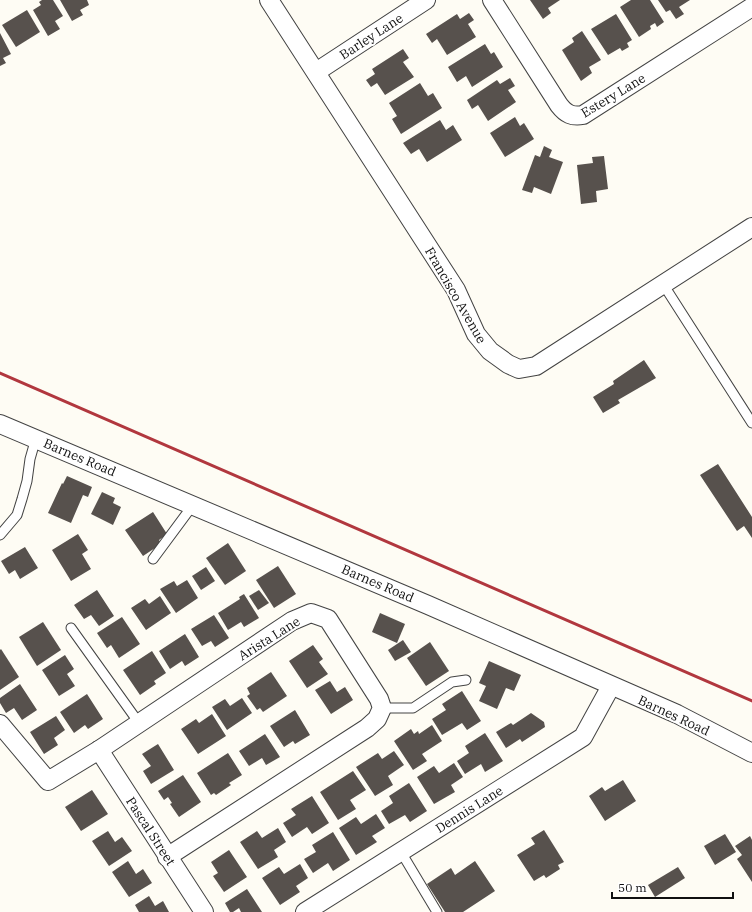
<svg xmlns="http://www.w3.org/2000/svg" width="752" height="912" font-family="'IBM Plex Serif',serif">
<rect width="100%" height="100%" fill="#fefcf4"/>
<!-- building -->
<g fill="#57514d">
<path d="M 42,0 L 53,0 L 63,16 L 55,21 L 60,29 L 48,36 L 33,10 L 41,5 L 39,2 Z"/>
<path d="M 60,0 L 87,0 L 89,5 L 80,10 L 83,15 L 72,21 Z"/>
<path d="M 530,0 L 560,0 L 548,8 L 551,13 L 543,19 Z"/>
<path d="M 631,0 L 650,0 L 664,22 L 657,27 L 655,23 L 650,26 L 651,29 L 639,37 L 620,7 Z"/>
<path d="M 658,0 L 690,0 L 679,7 L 684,14 L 676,19 L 670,10 L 666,12 Z"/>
<path d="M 27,10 L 40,32 L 16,47 L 2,25 Z"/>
<path d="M 469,13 L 474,20 L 468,24 L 476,37 L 447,55 L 437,39 L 432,43 L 426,34 L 457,14 L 460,19 Z"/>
<path d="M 616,14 L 632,40 L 627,43 L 629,47 L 622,51 L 620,48 L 608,55 L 591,29 Z"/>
<path d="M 582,31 L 601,60 L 589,67 L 592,73 L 581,81 L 562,50 L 574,42 L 572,38 Z"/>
<path d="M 0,33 L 11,54 L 3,58 L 6,63 L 0,66 Z"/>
<path d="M 485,44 L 491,54 L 494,52 L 503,67 L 472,87 L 466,76 L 457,82 L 448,67 Z"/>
<path d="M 403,49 L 409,58 L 403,62 L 414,77 L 385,95 L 377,83 L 371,87 L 366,80 L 375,74 L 372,69 Z"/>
<path d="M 510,78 L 515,86 L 508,90 L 516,102 L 488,121 L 478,105 L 472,109 L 467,100 L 497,80 L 500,84 Z"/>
<path d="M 420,83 L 428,96 L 433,93 L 442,108 L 401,134 L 392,119 L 397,116 L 389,103 Z"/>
<path d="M 515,117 L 520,126 L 524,123 L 534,139 L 505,157 L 490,133 Z"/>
<path d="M 440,120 L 446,130 L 453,125 L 462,140 L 427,162 L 419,149 L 411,154 L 403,143 Z"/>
<path d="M 544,146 L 552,150 L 549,157 L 563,162 L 551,194 L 534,187 L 532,193 L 522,190 L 535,155 L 540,157 Z"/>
<path d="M 604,156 L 608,189 L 596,191 L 597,202 L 581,204 L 577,165 L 593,163 L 592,157 Z"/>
<path d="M 644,360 L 656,378 L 618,400 L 620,403 L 603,413 L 593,397 L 614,384 L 613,381 Z"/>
<path d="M 718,464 L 752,517 L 752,538 L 744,526 L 737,531 L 700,475 Z"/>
<path d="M 67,476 L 92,487 L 88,497 L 83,495 L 71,523 L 48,513 L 62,483 L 63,484 Z"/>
<path d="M 102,492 L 115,498 L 113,503 L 121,507 L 113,525 L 91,514 Z"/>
<path d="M 153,512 L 167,534 L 159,540 L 161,544 L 143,556 L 125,530 Z"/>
<path d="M 78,534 L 88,550 L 82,554 L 91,569 L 71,581 L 52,550 Z"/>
<path d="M 228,543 L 246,571 L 225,585 L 206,558 Z"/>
<path d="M 25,547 L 38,568 L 20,579 L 15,570 L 9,574 L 1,561 Z"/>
<path d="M 278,566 L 296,594 L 274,608 L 256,580 Z"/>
<path d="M 206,567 L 215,581 L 201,590 L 192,576 Z"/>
<path d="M 187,580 L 198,598 L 176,613 L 160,589 L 174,581 L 177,586 Z"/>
<path d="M 97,590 L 114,616 L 99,626 L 91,615 L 84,619 L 74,605 Z"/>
<path d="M 259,590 L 269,603 L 258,610 L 249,596 Z"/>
<path d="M 244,594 L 259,618 L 244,627 L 241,622 L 228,630 L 218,613 L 240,599 L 239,597 Z"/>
<path d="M 160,596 L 171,613 L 146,630 L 131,608 L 145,599 L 149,604 Z"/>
<path d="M 380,613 L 405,624 L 397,643 L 372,632 Z"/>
<path d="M 214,615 L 229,638 L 215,647 L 211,641 L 202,646 L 191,629 Z"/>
<path d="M 122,617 L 140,644 L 119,658 L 111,645 L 107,648 L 97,633 Z"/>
<path d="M 43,622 L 61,650 L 37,666 L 19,637 Z"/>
<path d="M 185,634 L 199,657 L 185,666 L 182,661 L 170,669 L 159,651 Z"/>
<path d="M 403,640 L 411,652 L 395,661 L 388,650 Z"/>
<path d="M 430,642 L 449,671 L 426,686 L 407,658 Z"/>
<path d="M 313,645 L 323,659 L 319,662 L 328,674 L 307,688 L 289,661 Z"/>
<path d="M 1,649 L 19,677 L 0,690 L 0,650 Z"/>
<path d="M 152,651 L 166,673 L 154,681 L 156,684 L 140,695 L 123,670 Z"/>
<path d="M 65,655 L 74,669 L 67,674 L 75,686 L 59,696 L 42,670 Z"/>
<path d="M 489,661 L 521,675 L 514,691 L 506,688 L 497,709 L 479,701 L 486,686 L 479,683 Z"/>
<path d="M 271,672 L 287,696 L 263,712 L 260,708 L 257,710 L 247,696 L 250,694 L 247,688 Z"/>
<path d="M 330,681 L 337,692 L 345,687 L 353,700 L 331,714 L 315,690 Z"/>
<path d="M 20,684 L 37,710 L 22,720 L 14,708 L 6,713 L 0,703 L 0,698 Z"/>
<path d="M 462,691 L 481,721 L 467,730 L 462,723 L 442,735 L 432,719 L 446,710 L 442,704 Z"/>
<path d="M 87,694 L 103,719 L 88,729 L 85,725 L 74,733 L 60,712 Z"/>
<path d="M 242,698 L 252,713 L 227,730 L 212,707 L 225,699 L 230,706 Z"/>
<path d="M 295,710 L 310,735 L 295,744 L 293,741 L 284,747 L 270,726 Z"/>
<path d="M 531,713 L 544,722 L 545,727 L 522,742 L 520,739 L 506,748 L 496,732 L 511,723 L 513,725 Z"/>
<path d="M 212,714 L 226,736 L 198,754 L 181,729 L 196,719 L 199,723 Z"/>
<path d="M 56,716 L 65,730 L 54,738 L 58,745 L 44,754 L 30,732 Z"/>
<path d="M 432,725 L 442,741 L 422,754 L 427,761 L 413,770 L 394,741 L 411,729 L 414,734 L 418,731 L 419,734 Z"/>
<path d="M 485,733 L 503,761 L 485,772 L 481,764 L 465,774 L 457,761 L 469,753 L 465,746 Z"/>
<path d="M 265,734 L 280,757 L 266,765 L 262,758 L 249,766 L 239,751 Z"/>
<path d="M 158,744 L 174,770 L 151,784 L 143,771 L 151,766 L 142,754 Z"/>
<path d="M 394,751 L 404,765 L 388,776 L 393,785 L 375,796 L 356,767 L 378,753 L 382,759 Z"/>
<path d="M 228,753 L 242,775 L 229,783 L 231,785 L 216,795 L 214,793 L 211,795 L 197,773 Z"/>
<path d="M 454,763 L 463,777 L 451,785 L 455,792 L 434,804 L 417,777 L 434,766 L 439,773 Z"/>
<path d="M 353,771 L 366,790 L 350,800 L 356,809 L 338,820 L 320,792 Z"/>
<path d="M 183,775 L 201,802 L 179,817 L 170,804 L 172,803 L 168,797 L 164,800 L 158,791 Z"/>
<path d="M 623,780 L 636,801 L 605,821 L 589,796 L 602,787 L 605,791 Z"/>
<path d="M 409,783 L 427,811 L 410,822 L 405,815 L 389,824 L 381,811 L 393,803 L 389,796 Z"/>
<path d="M 92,790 L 108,814 L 81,831 L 65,807 Z"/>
<path d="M 312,796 L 329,823 L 312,834 L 307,827 L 292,837 L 283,823 L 296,815 L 291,809 Z"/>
<path d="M 376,814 L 385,828 L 372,836 L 377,842 L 356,855 L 339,828 L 356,817 L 361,824 Z"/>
<path d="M 278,828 L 286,842 L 274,850 L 278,857 L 258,869 L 240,842 L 257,831 L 262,838 Z"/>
<path d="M 544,830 L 564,862 L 558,865 L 560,869 L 546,878 L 544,875 L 534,881 L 517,855 L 535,844 L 531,838 Z"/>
<path d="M 108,831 L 115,842 L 122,837 L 132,851 L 109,866 L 92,841 Z"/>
<path d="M 333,832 L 350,860 L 333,871 L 328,863 L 313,873 L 304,859 L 316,852 L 312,845 Z"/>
<path d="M 725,834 L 736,852 L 715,865 L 704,846 Z"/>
<path d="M 750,836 L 752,840 L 752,882 L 737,859 L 742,855 L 735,846 Z"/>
<path d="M 229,850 L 247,877 L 224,892 L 213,876 L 218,873 L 211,862 Z"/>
<path d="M 128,861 L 136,874 L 143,869 L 152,883 L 129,897 L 112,872 Z"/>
<path d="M 475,861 L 495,891 L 463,912 L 445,912 L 427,884 L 451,868 L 455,875 Z"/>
<path d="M 300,864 L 308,878 L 296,886 L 300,892 L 280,905 L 262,878 L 279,867 L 284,874 Z"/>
<path d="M 678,867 L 685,878 L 655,897 L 648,885 Z"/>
<path d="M 247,889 L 262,912 L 241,912 L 239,908 L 233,912 L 230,912 L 225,903 Z"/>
<path d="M 149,896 L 155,906 L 163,901 L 169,912 L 139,912 L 135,905 Z"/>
</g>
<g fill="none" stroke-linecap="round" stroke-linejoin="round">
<defs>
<g id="lane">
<path d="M 663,284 L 752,423"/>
<path d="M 0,535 L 17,515 L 22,499 L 27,481 L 30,459 L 36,438"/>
<path d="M 153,559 L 193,505"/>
<path d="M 71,628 L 139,723"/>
<path d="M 382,708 L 413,708 L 452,682 L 466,680"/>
<path d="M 401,852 L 437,912"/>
</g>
<g id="street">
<path d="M 269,0 L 456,290 L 476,334 L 490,351 L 508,364 L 519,369 L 536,366 L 752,227"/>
<path d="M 492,0 L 559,105 C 566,114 572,117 583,115 L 752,7"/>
<path d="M 316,72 L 426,0"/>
<path d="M 0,424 L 428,605 L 677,714 L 752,753"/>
<path d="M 0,724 L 48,781 L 99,750 L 292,621 L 311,613 L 328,619 L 379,699 L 382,708 L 377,719 L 367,728 L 167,857"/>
<path d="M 99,750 L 204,912"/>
<path d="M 305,912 L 583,737 L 611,686"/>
</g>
</defs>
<!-- lane casing -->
<use href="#lane" stroke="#434343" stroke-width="11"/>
<!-- street casing -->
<use href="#street" stroke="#434343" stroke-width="20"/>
<!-- lane -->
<use href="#lane" stroke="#fff" stroke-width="9"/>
<!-- street -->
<use href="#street" stroke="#fff" stroke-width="18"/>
<!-- rail -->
<path stroke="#b1373e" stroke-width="3" d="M 0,373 L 752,701"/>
</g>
<g text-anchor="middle" stroke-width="4" stroke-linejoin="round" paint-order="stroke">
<!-- street labels -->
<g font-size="13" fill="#101010" stroke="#fff">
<text transform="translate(371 36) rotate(-33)" y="5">Barley Lane</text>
<text transform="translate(613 95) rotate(-31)" y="5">Estery Lane</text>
<text transform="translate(456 295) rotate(60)" y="5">Francisco Avenue</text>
<text transform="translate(80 457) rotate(23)" y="5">Barnes Road</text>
<text transform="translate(378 583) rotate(23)" y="5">Barnes Road</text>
<text transform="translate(269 638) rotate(-32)" y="5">Arista Lane</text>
<text transform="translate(674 715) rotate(25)" y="5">Barnes Road</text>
<text transform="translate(469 809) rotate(-32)" y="5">Dennis Lane</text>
<text transform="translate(151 831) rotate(57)" y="5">Pascal Street</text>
</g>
</g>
<!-- scale -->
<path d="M612 892v6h121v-6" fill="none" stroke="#101010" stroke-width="2"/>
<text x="618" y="892" font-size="12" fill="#101010" stroke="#ffffff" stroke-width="3" paint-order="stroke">50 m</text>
</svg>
